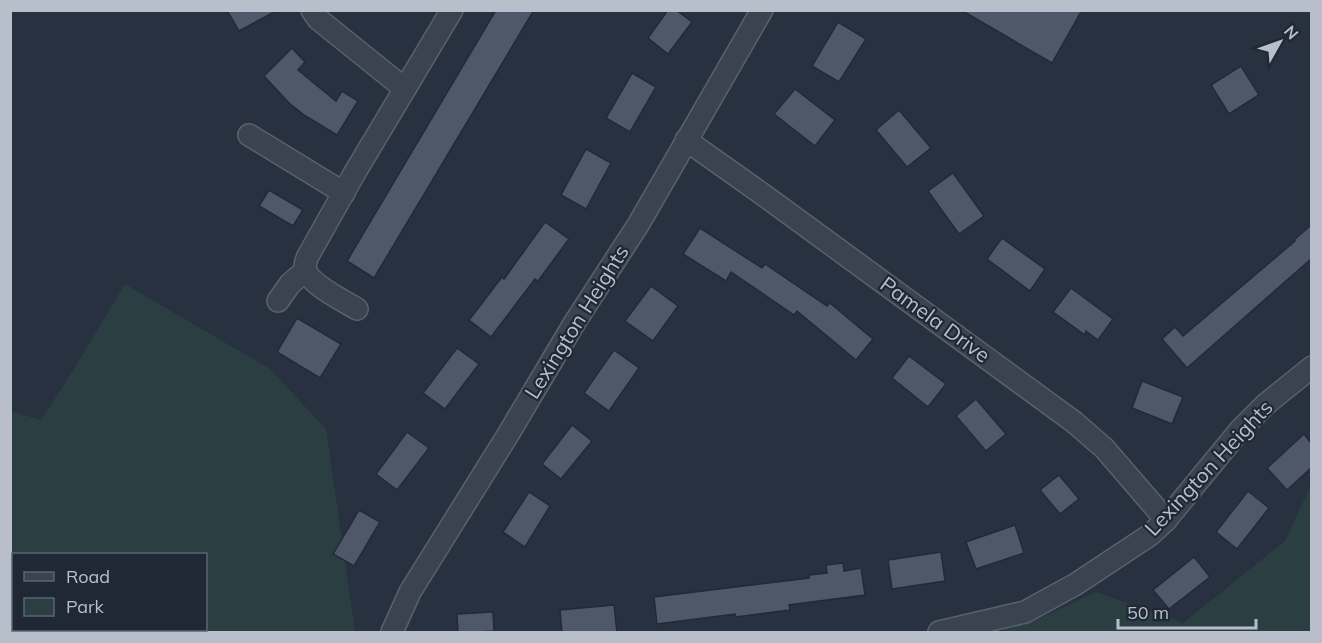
<svg xmlns="http://www.w3.org/2000/svg" width="1322" height="643" font-family="Mulish,sans-serif">
<rect width="100%" height="100%" fill="#283140"/>
<!-- green -->
<g fill="#2b3f42" fill-rule="evenodd">
<path d="M 125,284 L 270,369 L 326,429 L 355,632 L 11,632 L 10,411 L 41,420 L 79,361 ZM 14,554 L 206,554 L 206,630 L 14,630 Z"/>
<path d="M 1311,485 L 1311,632 L 996,632 L 1032,622 L 1096,592 L 1183,623 L 1285,541 Z"/>
</g>
<!-- building -->
<g fill="#4e5868" stroke="#232a37" stroke-width="1.5">
<path d="M 227,10 L 278,10 L 239,31 Z"/>
<path d="M 496,10 L 534,10 L 374,278 L 347,261 Z"/>
<path d="M 668,10 L 676,10 L 692,22 L 668,54 L 648,38 Z"/>
<path d="M 961,10 L 1082,10 L 1052,63 Z"/>
<path d="M 838,22 L 866,39 L 839,82 L 812,66 Z"/>
<path d="M 292,48 L 305,62 L 298,70 L 336,101 L 342,91 L 358,101 L 337,135 L 304,115 L 289,103 L 264,76 Z"/>
<path d="M 1241,66 L 1259,95 L 1229,114 L 1211,85 Z"/>
<path d="M 632,73 L 656,87 L 630,132 L 606,118 Z"/>
<path d="M 795,89 L 835,120 L 815,146 L 774,114 Z"/>
<path d="M 899,110 L 931,148 L 907,167 L 876,130 Z"/>
<path d="M 586,149 L 611,163 L 586,209 L 561,195 Z"/>
<path d="M 953,173 L 984,216 L 959,234 L 928,191 Z"/>
<path d="M 269,190 L 303,210 L 293,226 L 259,206 Z"/>
<path d="M 545,222 L 569,239 L 538,281 L 535,279 L 491,337 L 469,320 L 502,277 L 504,279 Z"/>
<path d="M 1311,225 L 1311,259 L 1187,368 L 1162,339 L 1175,327 L 1183,336 L 1295,241 L 1294,240 Z"/>
<path d="M 700,228 L 762,268 L 765,264 L 827,306 L 830,303 L 873,339 L 856,360 L 797,311 L 794,315 L 731,272 L 726,281 L 683,254 Z"/>
<path d="M 1002,238 L 1045,269 L 1030,291 L 987,259 Z"/>
<path d="M 651,286 L 678,306 L 653,341 L 625,321 Z"/>
<path d="M 1071,288 L 1113,319 L 1098,340 L 1086,331 L 1085,335 L 1053,312 Z"/>
<path d="M 297,318 L 341,344 L 320,378 L 277,352 Z"/>
<path d="M 457,348 L 479,364 L 445,409 L 423,393 Z"/>
<path d="M 614,350 L 639,368 L 609,411 L 584,393 Z"/>
<path d="M 909,356 L 946,384 L 928,407 L 892,378 Z"/>
<path d="M 1142,381 L 1183,397 L 1172,424 L 1132,408 Z"/>
<path d="M 976,399 L 1006,434 L 986,451 L 956,416 Z"/>
<path d="M 572,425 L 592,441 L 561,479 L 542,464 Z"/>
<path d="M 407,432 L 429,448 L 397,490 L 376,474 Z"/>
<path d="M 1304,434 L 1311,443 L 1311,468 L 1287,490 L 1267,468 Z"/>
<path d="M 1059,475 L 1079,499 L 1060,514 L 1040,490 Z"/>
<path d="M 1248,491 L 1269,508 L 1237,549 L 1216,532 Z"/>
<path d="M 529,492 L 550,506 L 525,547 L 503,532 Z"/>
<path d="M 359,510 L 380,522 L 354,566 L 333,554 Z"/>
<path d="M 1015,525 L 1024,553 L 976,569 L 966,542 Z"/>
<path d="M 941,552 L 945,581 L 892,589 L 888,560 Z"/>
<path d="M 1194,557 L 1210,577 L 1169,609 L 1153,590 Z"/>
<path d="M 843,563 L 844,571 L 861,568 L 865,595 L 789,605 L 790,610 L 736,617 L 735,614 L 657,624 L 654,597 L 809,578 L 809,575 L 827,573 L 826,565 Z"/>
<path d="M 614,605 L 617,633 L 562,633 L 560,610 Z"/>
<path d="M 493,612 L 494,631 L 458,633 L 457,614 Z"/>
</g>
<g fill="none" stroke-linecap="round" stroke-linejoin="round">
<defs>
<g id="minor">
<path d="M 312,10 L 318,19 L 405,89"/>
<path d="M 249,135 L 344,193"/>
<path d="M 686,140 L 765,196 L 1074,422 L 1104,448 L 1166,520"/>
<path d="M 278,301 L 290,284 L 306,270"/>
<path d="M 357,309 C 344,301 305,282 305,266 C 305,265 307,257 308,256 L 354,174 L 452,10"/>
<path d="M 392,632 L 410,592 L 509,433 L 575,322 L 638,225 L 762,10"/>
<path d="M 939,632 L 1025,612 L 1076,584 L 1150,535 L 1166,520 L 1240,430 L 1266,404 L 1312,367"/>
</g>
</defs>
<!-- minor casing -->
<use href="#minor" stroke="#5a616d" stroke-width="24"/>
<!-- minor -->
<use href="#minor" stroke="#3c4350" stroke-width="21"/>
</g>
<g text-anchor="middle" stroke-width="4.5" stroke-linejoin="round" paint-order="stroke">
<!-- street labels -->
<g font-size="21" fill="#b8bfca" stroke="#202835">
<text transform="translate(935 320) rotate(36)" y="7">Pamela Drive</text>
<text transform="translate(577 322) rotate(-58)" y="7">Lexington Heights</text>
<text transform="translate(1209 468) rotate(-47)" y="7">Lexington Heights</text>
</g>
</g>
<!-- border -->
<rect width="1322" height="643" fill="none" stroke="#b8bfca" stroke-width="24"/>
<!-- legend -->
<rect x="12" y="553" width="195" height="78" fill="#202835" stroke="#5d6471" stroke-width="1.5"/>
<rect x="24" y="572" width="30" height="9" fill="#3c4350" stroke="#5d6471" stroke-width="1.5"/>
<text x="66" y="583" font-size="18" fill="#b8bfca">Road</text>
<rect x="24" y="598" width="30" height="18" fill="#2b3f42" stroke="#5d6471" stroke-width="1.5"/>
<text x="66" y="613" font-size="18" fill="#b8bfca">Park</text>
<!-- north arrow -->
<g transform="translate(1280 42) rotate(50)" stroke="#202835" stroke-width="4.5" paint-order="stroke">
<path d="M0-4.5L10 22L0 15L-10 22Z" fill="#b8bfca"/>
<text y="-9" font-size="16" font-weight="bold" text-anchor="middle" fill="#b8bfca">N</text>
</g>
<!-- scale -->
<path d="M1118 619v9h138v-9" fill="none" stroke="#b8bfca" stroke-width="3"/>
<text x="1127" y="619" font-size="18" fill="#b8bfca" stroke="#202835" stroke-width="4.5" paint-order="stroke">50 m</text>
</svg>
